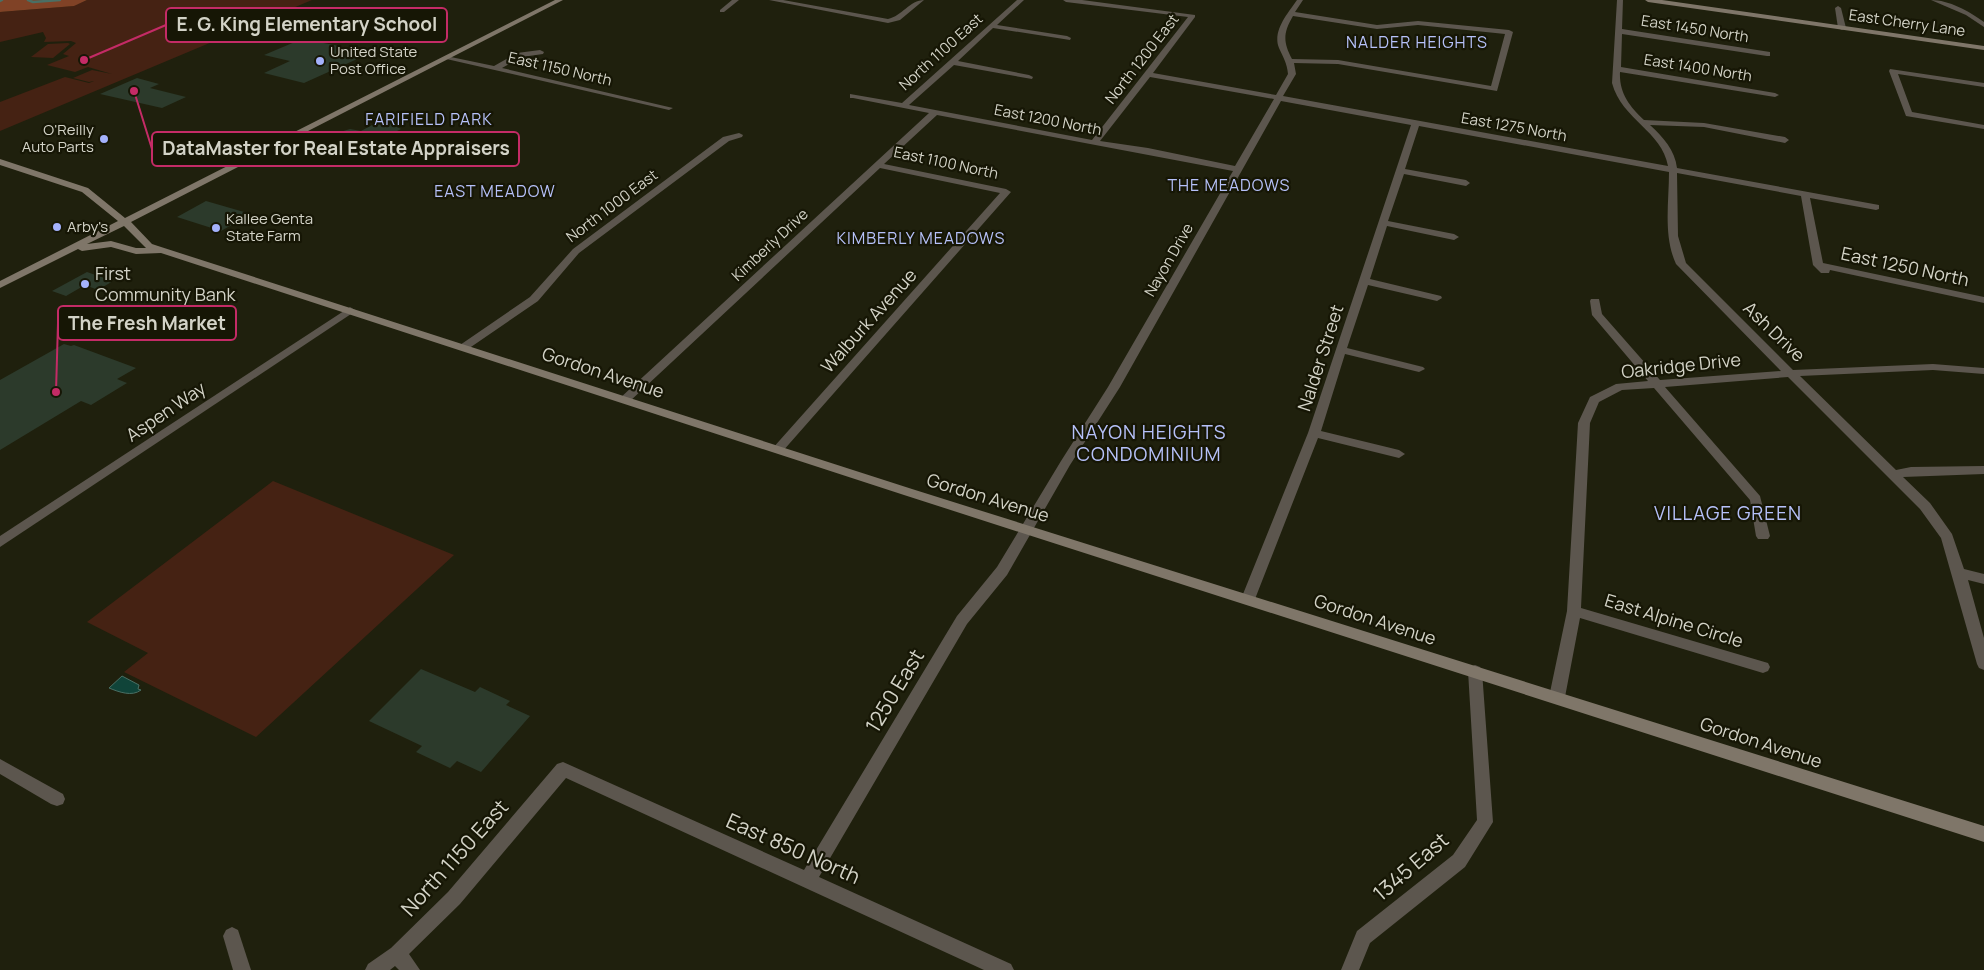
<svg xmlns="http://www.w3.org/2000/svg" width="1984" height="970" font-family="Manrope,sans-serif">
<rect width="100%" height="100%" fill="#1f200d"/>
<!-- green -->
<g fill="#452213">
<path d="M 87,0 L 312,0 L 0,131 L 0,102 L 65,77 L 89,83 L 94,81 L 89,82 L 73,78 L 92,70 L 112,74 L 88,67 L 75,72 L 47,65 L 69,56 L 63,54 L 76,43 L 71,41 L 44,42 L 46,38 L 43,32 L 0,42 L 0,12 L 73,6 Z"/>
<path d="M 68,43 L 70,44 L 53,58 L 31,57 L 48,44 Z"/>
<path d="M 273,481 L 454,555 L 256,737 L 124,672 L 148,653 L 87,622 Z"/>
</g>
<!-- forest -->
<path fill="#804226" d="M 0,0 L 87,0 L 74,6 L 0,12 Z"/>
<!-- water -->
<path fill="#104439" stroke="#4a6f64" d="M 122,676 L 139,685 L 138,689 L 141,690 C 132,697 119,692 109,688 Z"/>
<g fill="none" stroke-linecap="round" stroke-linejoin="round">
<!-- stream -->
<g stroke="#4a6f64" stroke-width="2.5">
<path d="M 28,0 L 33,2 L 60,0"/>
<path d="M 0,1 L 2,0"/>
</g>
</g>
<!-- building -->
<g fill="#2c3a2b">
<path d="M 302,39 L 329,44 L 362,51 L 354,55 L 360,56 L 355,60 L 304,83 L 264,73 L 290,61 L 264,55 Z"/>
<path d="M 137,78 L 159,84 L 150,88 L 186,97 L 162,108 L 100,94 Z"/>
<path d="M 387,117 L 407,122 L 397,127 L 401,129 L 385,137 L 391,139 L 370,151 L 360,148 L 351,153 L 323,146 L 333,141 L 326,139 L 340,132 L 350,129 L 361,131 Z"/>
<path d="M 206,201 L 251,214 L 221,231 L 177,217 Z"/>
<path d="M 87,272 L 113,281 L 98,290 L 85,285 L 66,296 L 52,291 Z"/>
<path d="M 64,344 L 71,346 L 74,345 L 136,368 L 117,379 L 127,383 L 91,405 L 81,401 L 0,450 L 0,380 Z"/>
<path d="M 421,669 L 475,692 L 480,687 L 510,701 L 506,705 L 530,716 L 481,772 L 457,761 L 450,768 L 416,752 L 422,746 L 369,721 Z"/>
</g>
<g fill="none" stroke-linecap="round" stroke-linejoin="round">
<!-- street -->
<g fill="#5c564e" fill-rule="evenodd">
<path d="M 732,0 L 739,0 L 724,12 L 720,12 L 720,10 Z"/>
<path d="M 769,0 L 783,0 L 888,19 C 902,16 910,0 924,0 L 900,20 L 888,23 Z"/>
<path d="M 1017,0 L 1024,0 L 997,25 L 1067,36 L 1071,38 L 1070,40 L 993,28 L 958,61 L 1029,75 L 1033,77 L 1032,79 L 954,65 L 909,105 L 1092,140 L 1188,17 L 1066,2 L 1063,0 L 1082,0 L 1195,15 L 1195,17 L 1153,73 L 1276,95 L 1288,74 C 1287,63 1283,57 1279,48 C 1272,31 1288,13 1297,0 L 1303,0 L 1295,12 L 1377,25 L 1418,21 L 1509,30 L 1513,32 L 1497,91 L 1338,64 L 1294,63 L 1296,74 L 1283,96 L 1668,166 C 1662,131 1622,120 1612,83 L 1617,0 L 1623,0 L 1622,29 L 1770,52 L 1770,56 L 1767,56 L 1622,34 L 1621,67 L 1775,93 L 1779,95 L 1775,97 L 1620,72 C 1619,93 1629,106 1644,120 L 1704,123 L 1785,137 L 1789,140 L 1785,143 L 1704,127 L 1650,125 C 1663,137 1675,150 1677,168 L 1879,205 L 1879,209 L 1876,210 L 1810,198 L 1823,263 L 1984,297 L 1984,303 L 1830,270 L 1829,273 L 1821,273 L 1813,265 L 1801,196 L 1677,173 L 1678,236 L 1686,263 L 1793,370 L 1933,364 L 1984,368 L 1984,374 L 1933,370 L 1800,376 L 1896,470 L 1911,467 L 1984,466 L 1984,474 L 1903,477 L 1930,503 L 1952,534 L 1964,569 L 1984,574 L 1984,584 L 1968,580 L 1984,638 L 1984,670 L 1979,668 L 1977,664 L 1941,538 L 1920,509 L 1788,377 L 1665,387 L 1760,496 L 1770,536 L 1768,539 L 1758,539 L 1756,536 L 1750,500 L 1654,388 L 1622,390 L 1599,402 L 1590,423 L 1581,608 L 1768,663 L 1770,667 L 1768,671 L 1763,673 L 1580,618 L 1565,697 L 1562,701 L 1557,703 L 1552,701 L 1549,697 L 1567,611 L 1578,423 L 1590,397 L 1616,384 L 1648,381 L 1592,315 L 1590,301 L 1591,299 L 1599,299 L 1602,314 L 1660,380 L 1781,371 L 1676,264 C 1663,236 1669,202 1669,172 L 1419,126 L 1405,169 L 1466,180 L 1470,183 L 1466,186 L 1404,174 L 1388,221 L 1454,234 L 1459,237 L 1454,240 L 1387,226 L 1370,279 L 1441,296 L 1442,298 L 1437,301 L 1368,285 L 1347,348 L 1423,367 L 1425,369 L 1419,372 L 1345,354 L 1321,431 L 1399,450 L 1405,454 L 1399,458 L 1318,438 L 1255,599 L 1253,603 L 1248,604 L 1243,603 L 1241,599 L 1308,433 L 1411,125 L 1281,101 L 1120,387 L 1070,465 L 1007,575 L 967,624 L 819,877 L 1011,964 L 1014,970 L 984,970 L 566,778 L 460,904 L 409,954 L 420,970 L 399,970 L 395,966 L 390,970 L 365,970 L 368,964 L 391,948 L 448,892 L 557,764 L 563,762 L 804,870 L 957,616 L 997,567 L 1061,461 L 1108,387 L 1233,171 L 937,115 L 884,164 L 1006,189 L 1011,192 L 782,452 L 774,452 L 772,449 L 1000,193 L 880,168 L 629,402 L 625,403 L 619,399 L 929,113 L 853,98 L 850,98 L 850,94 L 902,103 ZM 1293,16 L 1377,29 L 1418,25 L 1505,34 L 1491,86 L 1338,60 L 1292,59 C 1283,42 1283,33 1293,16 ZM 1150,77 L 1274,99 L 1235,166 L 1148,148 L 1100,141 Z"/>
<path d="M 1931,0 C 1949,0 1969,11 1984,22 L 1984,27 L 1966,15 Z"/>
<path d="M 1838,6 L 1841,8 L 1846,28 L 1842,30 L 1838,28 L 1835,8 Z"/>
<path d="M 540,50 L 544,52 L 543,54 L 522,57 L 502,68 L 673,108 L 669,110 L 442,58 L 446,56 L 494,66 L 517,53 Z"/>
<path d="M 1890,69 L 1984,83 L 1984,87 L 1898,74 L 1912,112 L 1984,125 L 1984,129 L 1906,116 L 1889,71 Z"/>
<path d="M 739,133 L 743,135 L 742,137 L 729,141 L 579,253 L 538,301 L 468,349 L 460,349 L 459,347 L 460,345 L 530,297 L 573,249 L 723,137 Z"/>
<path d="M 350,307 L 355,310 L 354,312 L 0,547 L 0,536 Z"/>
<path d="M 1475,665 L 1480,667 L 1482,671 L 1493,822 L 1465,867 L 1370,943 L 1359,970 L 1341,970 L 1357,931 L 1453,855 L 1477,820 L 1468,671 L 1470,667 Z"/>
<path d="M 0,759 L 63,794 L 65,799 L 63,804 L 57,806 L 51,804 L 0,774 Z"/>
<path d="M 232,927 L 238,930 L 251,970 L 233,970 L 223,936 L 226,930 Z"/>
</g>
<!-- secondary -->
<g fill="#7f7669" fill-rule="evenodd">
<path d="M 555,0 L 563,0 L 131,222 L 152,244 L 158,246 L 912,489 L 1984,826 L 1984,842 L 904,495 L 161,253 L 136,254 L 111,247 L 82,251 L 78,249 L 0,288 L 0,281 L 118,221 L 82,192 L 0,165 L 0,159 L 88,188 L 125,218 ZM 124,226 L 146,248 L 136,248 L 111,241 L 87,244 Z"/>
<path d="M 1645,0 L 1662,0 L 1984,46 L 1984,50 L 1648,2 Z"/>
</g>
</g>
<!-- markers -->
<g fill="#a4b2fc" stroke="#161605" stroke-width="2">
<circle cx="320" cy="61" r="5"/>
<circle cx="104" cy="139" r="5"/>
<circle cx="57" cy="227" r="5"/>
<circle cx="216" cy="228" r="5"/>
<circle cx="85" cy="284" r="5"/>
</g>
<g text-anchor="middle" stroke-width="4.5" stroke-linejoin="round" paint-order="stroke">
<!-- far-street labels -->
<g font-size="15" fill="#d3d3c7" stroke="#161605">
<text transform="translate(1907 23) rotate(8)" y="5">East Cherry Lane</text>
<text transform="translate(1695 29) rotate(9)" y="5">East 1450 North</text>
<text transform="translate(941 52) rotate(-42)" y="5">North 1100 East</text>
<text transform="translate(1142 59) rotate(-52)" y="5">North 1200 East</text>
<text transform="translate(1698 68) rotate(9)" y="5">East 1400 North</text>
<text transform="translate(560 69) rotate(13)" y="5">East 1150 North</text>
<text transform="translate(1048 120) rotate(11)" y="5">East 1200 North</text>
<text transform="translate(1514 127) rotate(10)" y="5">East 1275 North</text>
<text transform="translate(946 163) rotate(12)" y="5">East 1100 North</text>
<text transform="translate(612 206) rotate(-37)" y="5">North 1000 East</text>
<text transform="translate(770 245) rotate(-43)" y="5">Kimberly Drive</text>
<text transform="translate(1169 260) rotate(-60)" y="5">Nayon Drive</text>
</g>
<!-- far-poi labels -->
<g font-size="15" fill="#d3d3c7" stroke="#161605" text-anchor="start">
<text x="330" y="57">United State<tspan x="330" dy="17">Post Office</tspan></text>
<text x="94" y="135" text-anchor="end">O'Reilly<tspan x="94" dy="17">Auto Parts</tspan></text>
<text x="226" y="224">Kallee Genta<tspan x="226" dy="17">State Farm</tspan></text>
<text x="67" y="232">Arby's</text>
</g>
<!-- far-neighbourhood labels -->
<g font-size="16" letter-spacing="1" fill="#b6c1f9" stroke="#161605">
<text x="1417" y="48">NALDER HEIGHTS</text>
<text x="429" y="125">FARIFIELD PARK</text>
<text x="1229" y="191">THE MEADOWS</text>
<text x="495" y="197">EAST MEADOW</text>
<text x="921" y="244">KIMBERLY MEADOWS</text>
</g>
<!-- street labels -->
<g font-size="18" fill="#d3d3c7" stroke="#161605">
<text transform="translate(1905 267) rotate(12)" y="6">East 1250 North</text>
<text transform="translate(869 321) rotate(-48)" y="6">Walburk Avenue</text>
<text transform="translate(1774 332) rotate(44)" y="6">Ash Drive</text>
<text transform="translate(1321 358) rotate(-72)" y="6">Nalder Street</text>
<text transform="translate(1681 366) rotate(-6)" y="6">Oakridge Drive</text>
<text transform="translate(603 373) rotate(18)" y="6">Gordon Avenue</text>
<text transform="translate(166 412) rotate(-34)" y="6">Aspen Way</text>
<text transform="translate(988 498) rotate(17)" y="6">Gordon Avenue</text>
<text transform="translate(1375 620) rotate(18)" y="6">Gordon Avenue</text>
<text transform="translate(1674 621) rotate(17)" y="6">East Alpine Circle</text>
<text transform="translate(1761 743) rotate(18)" y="6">Gordon Avenue</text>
</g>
<!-- poi labels -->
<g font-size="18" fill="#d3d3c7" stroke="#161605" text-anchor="start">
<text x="95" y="280">First<tspan x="95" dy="21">Community Bank</tspan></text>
</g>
<!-- neighbourhood labels -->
<g font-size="19" letter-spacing="1" fill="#b6c1f9" stroke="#161605">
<text x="1149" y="439">NAYON HEIGHTS<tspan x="1149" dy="22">CONDOMINIUM</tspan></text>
<text x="1728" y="520">VILLAGE GREEN</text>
</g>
<!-- near-street labels -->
<g font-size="21" fill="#d3d3c7" stroke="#161605">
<text transform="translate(895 691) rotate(-59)" y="7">1250 East</text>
<text transform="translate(793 849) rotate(24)" y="7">East 850 North</text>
<text transform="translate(455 858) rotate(-48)" y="7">North 1150 East</text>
<text transform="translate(1411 867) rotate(-41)" y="7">1345 East</text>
</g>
</g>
<!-- callouts -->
<path fill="none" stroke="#c42b66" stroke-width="2" d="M84 60L166 25M134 91L152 149M56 392L58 323"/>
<g fill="#c42b66" stroke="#161605" stroke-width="2">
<circle cx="84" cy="60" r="5"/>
<circle cx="134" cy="91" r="5"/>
<circle cx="56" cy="392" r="5"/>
</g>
<g fill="#161605" stroke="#c42b66" stroke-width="2">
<rect x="166" y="8" width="281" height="34" rx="5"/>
<rect x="152" y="132" width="367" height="34" rx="5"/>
<rect x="58" y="306" width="178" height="34" rx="5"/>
</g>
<g font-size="19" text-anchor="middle" font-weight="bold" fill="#d3d3c7">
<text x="307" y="31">E. G. King Elementary School</text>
<text x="336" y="155">DataMaster for Real Estate Appraisers</text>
<text x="147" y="330">The Fresh Market</text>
</g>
</svg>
